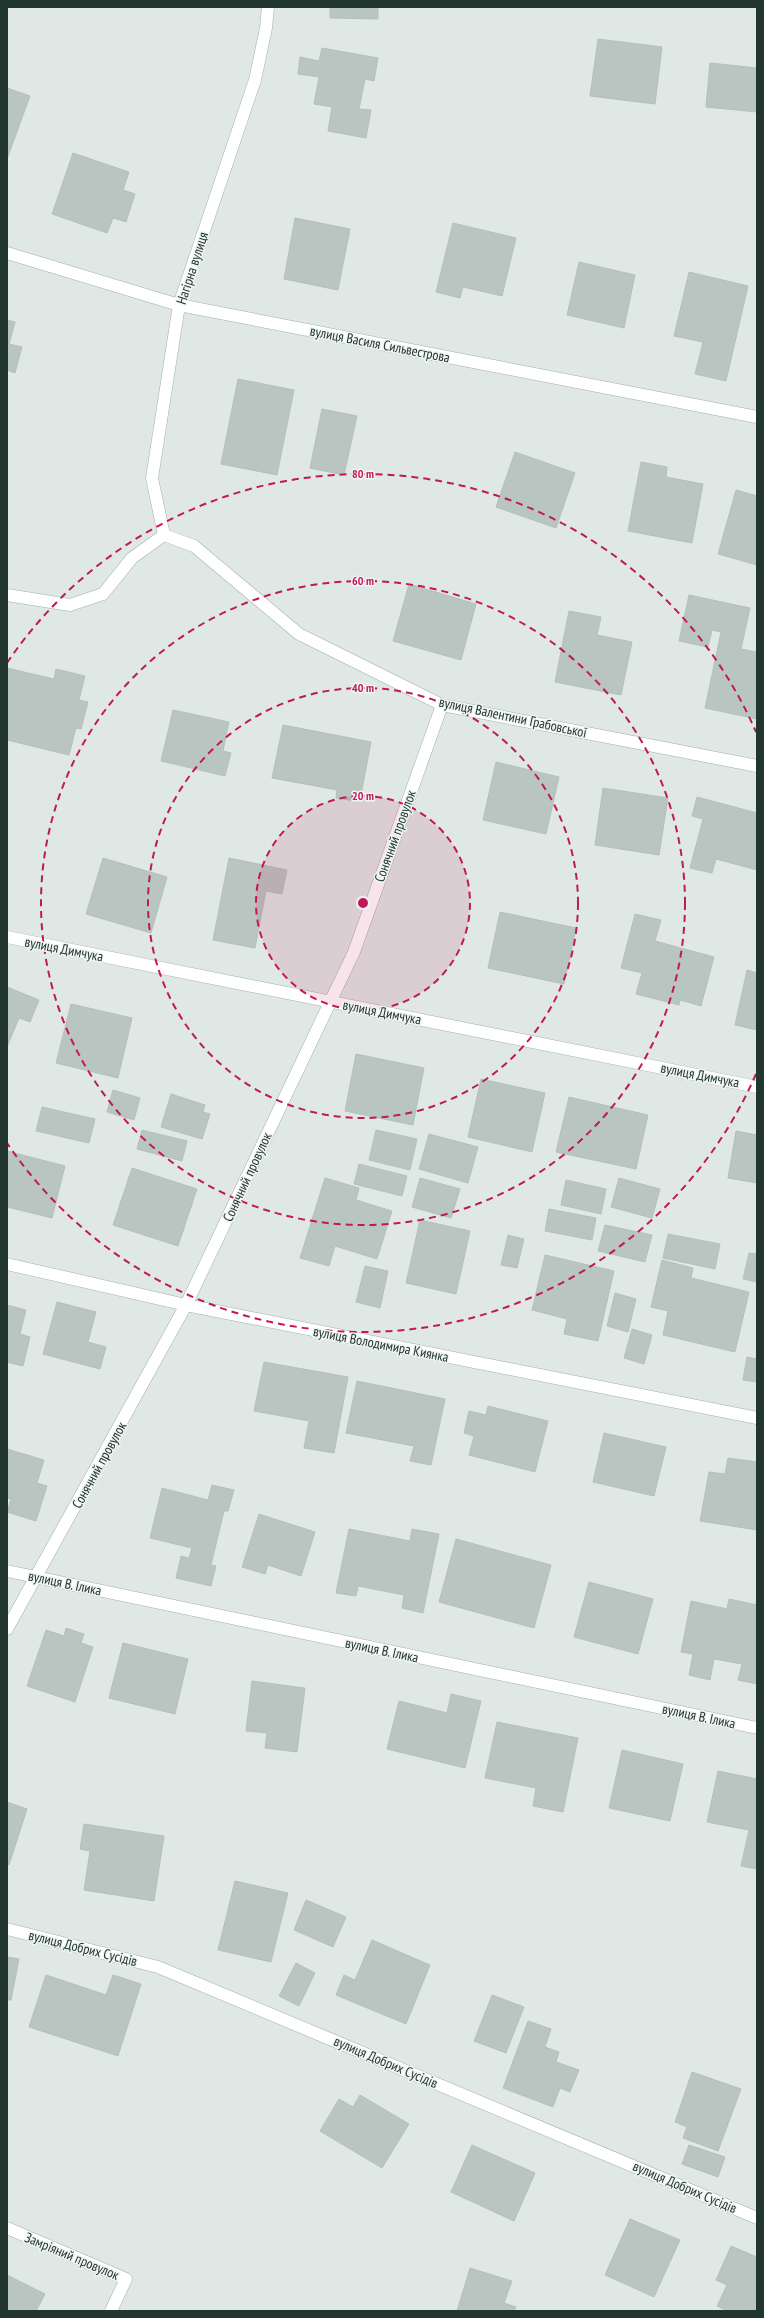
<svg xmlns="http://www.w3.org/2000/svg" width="764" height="2318" font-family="'PT Sans Narrow',sans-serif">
<rect width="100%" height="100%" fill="#dfe8e4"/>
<!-- building -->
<g fill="#b8c5c0" stroke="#b3c1ba">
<path d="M 330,7 L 378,7 L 378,19 L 330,18 Z"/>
<path d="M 598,39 L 662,47 L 655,104 L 590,96 Z"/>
<path d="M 322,48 L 378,58 L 374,81 L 365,79 L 359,109 L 371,110 L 366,138 L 328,131 L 332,107 L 314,104 L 319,77 L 298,74 L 300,57 L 319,61 Z"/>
<path d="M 710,63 L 757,68 L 757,112 L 706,107 Z"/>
<path d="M 7,88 L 30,96 L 7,159 Z"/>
<path d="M 73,153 L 129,172 L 123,190 L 135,194 L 126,222 L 113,218 L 107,233 L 52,214 Z"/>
<path d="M 295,218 L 350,229 L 338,290 L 284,279 Z"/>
<path d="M 453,223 L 516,238 L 502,296 L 463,287 L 460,298 L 436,292 Z"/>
<path d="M 579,262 L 635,275 L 624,328 L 567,315 Z"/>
<path d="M 689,272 L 748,286 L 726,381 L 695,374 L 703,342 L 674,336 Z"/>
<path d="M 7,320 L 15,322 L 9,344 L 22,347 L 15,373 L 7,370 Z"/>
<path d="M 238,379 L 294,390 L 277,475 L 221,464 Z"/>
<path d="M 322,409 L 357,416 L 344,475 L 310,468 Z"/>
<path d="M 515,452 L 575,473 L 556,528 L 496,507 Z"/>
<path d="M 641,462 L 667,467 L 666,477 L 703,484 L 692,543 L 628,531 Z"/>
<path d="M 736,490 L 757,496 L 757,565 L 718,554 Z"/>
<path d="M 409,584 L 476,604 L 461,660 L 393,641 Z"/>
<path d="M 689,595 L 750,608 L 741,649 L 757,652 L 757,719 L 705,708 L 721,632 L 712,630 L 708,647 L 679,641 Z"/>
<path d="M 569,611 L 601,617 L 597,635 L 632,642 L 621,695 L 555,682 Z"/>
<path d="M 7,668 L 54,679 L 56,669 L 85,676 L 79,700 L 88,702 L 81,729 L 76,728 L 69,755 L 7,740 Z"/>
<path d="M 173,710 L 229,722 L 223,751 L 231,753 L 225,776 L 161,761 Z"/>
<path d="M 283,725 L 371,742 L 361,795 L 356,794 L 355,801 L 336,798 L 337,790 L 272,778 Z"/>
<path d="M 496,762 L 559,777 L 546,834 L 483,820 Z"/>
<path d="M 603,788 L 668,798 L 659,855 L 595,845 Z"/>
<path d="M 697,797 L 757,813 L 757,870 L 716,859 L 712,873 L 690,868 L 703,819 L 692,816 Z"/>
<path d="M 103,858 L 167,877 L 151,933 L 86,914 Z"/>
<path d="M 229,858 L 287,870 L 282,894 L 266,891 L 255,948 L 213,940 Z"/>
<path d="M 500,912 L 576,928 L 564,984 L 488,968 Z"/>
<path d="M 635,914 L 661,920 L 655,941 L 714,957 L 701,1006 L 680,1000 L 679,1005 L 636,994 L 642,973 L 621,968 Z"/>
<path d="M 747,970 L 757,973 L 757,1030 L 735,1025 Z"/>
<path d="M 7,987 L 39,1000 L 30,1022 L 19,1018 L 7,1047 Z"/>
<path d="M 71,1004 L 132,1018 L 118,1078 L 56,1063 Z"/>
<path d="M 356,1054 L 424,1068 L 413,1125 L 345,1111 Z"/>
<path d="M 481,1079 L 545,1093 L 532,1152 L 468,1137 Z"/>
<path d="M 113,1090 L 140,1098 L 134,1120 L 107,1112 Z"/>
<path d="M 171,1094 L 205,1105 L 203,1112 L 210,1114 L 202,1139 L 161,1127 Z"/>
<path d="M 569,1097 L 648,1115 L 636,1169 L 556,1152 Z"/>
<path d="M 42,1107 L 95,1119 L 89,1143 L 36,1131 Z"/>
<path d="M 142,1130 L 187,1141 L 182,1161 L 137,1149 Z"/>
<path d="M 376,1130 L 417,1139 L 410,1170 L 369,1160 Z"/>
<path d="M 736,1131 L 757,1135 L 757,1183 L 728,1178 Z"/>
<path d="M 429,1134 L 478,1147 L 468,1183 L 419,1169 Z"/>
<path d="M 7,1151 L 65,1166 L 52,1218 L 7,1207 Z"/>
<path d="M 359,1164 L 407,1176 L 402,1196 L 354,1184 Z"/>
<path d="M 132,1168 L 197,1189 L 178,1246 L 113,1225 Z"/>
<path d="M 325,1178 L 359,1188 L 356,1200 L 392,1211 L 377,1259 L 335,1246 L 329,1266 L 300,1258 Z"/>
<path d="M 420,1178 L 460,1189 L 451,1218 L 412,1207 Z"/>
<path d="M 619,1178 L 660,1189 L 652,1218 L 611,1207 Z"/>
<path d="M 566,1180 L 606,1189 L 601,1214 L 561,1205 Z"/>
<path d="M 549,1209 L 596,1218 L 592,1240 L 545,1231 Z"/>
<path d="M 420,1220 L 470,1231 L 456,1294 L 406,1283 Z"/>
<path d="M 605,1225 L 652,1235 L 645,1262 L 598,1251 Z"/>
<path d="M 668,1234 L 720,1244 L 715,1269 L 663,1258 Z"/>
<path d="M 508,1235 L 524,1239 L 517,1268 L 501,1265 Z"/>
<path d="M 749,1253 L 757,1254 L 757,1282 L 743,1279 Z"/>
<path d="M 545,1255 L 614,1271 L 598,1341 L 564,1334 L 567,1319 L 532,1310 Z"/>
<path d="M 662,1260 L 693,1268 L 691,1278 L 749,1292 L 735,1352 L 663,1335 L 668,1311 L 651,1307 Z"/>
<path d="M 365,1266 L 388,1271 L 380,1308 L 356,1302 Z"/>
<path d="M 615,1293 L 636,1299 L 628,1332 L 607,1326 Z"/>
<path d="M 57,1302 L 96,1312 L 88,1342 L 106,1347 L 100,1369 L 43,1354 Z"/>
<path d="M 7,1305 L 26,1310 L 20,1334 L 30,1337 L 23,1366 L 7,1362 Z"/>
<path d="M 632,1329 L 652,1335 L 644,1364 L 624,1358 Z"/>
<path d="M 747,1357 L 757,1359 L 757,1382 L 743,1380 Z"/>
<path d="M 264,1362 L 348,1377 L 334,1453 L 304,1448 L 309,1421 L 254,1411 Z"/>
<path d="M 357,1381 L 445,1399 L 431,1465 L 410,1461 L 414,1446 L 346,1433 Z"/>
<path d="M 488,1406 L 548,1421 L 535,1472 L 469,1455 L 474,1436 L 464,1433 L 469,1411 L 486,1415 Z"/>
<path d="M 604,1433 L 666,1447 L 654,1496 L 593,1482 Z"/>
<path d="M 7,1449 L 44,1460 L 37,1483 L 47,1486 L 36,1521 L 7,1512 L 11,1499 L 7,1498 Z"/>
<path d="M 728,1458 L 757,1462 L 757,1530 L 700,1521 L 709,1472 L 725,1474 Z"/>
<path d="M 212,1485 L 234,1490 L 228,1511 L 224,1511 L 211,1565 L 216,1566 L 211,1586 L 176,1578 L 181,1556 L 189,1558 L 192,1548 L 150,1538 L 162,1488 L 208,1500 Z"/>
<path d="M 259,1514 L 315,1532 L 301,1576 L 268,1565 L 265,1574 L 242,1567 Z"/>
<path d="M 349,1529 L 410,1541 L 412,1529 L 439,1534 L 423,1613 L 402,1608 L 404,1595 L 358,1586 L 356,1596 L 336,1593 Z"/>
<path d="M 456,1539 L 551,1565 L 534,1628 L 439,1602 Z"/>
<path d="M 589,1582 L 653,1599 L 638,1654 L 574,1637 Z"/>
<path d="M 729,1599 L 757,1605 L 757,1684 L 738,1680 L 742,1664 L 714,1659 L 710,1680 L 689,1675 L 693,1654 L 681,1652 L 691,1601 L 727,1609 Z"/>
<path d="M 66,1628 L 84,1634 L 81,1643 L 93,1647 L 75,1702 L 27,1686 L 46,1630 L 64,1636 Z"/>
<path d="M 123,1643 L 188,1659 L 175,1714 L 109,1698 Z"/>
<path d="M 252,1681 L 305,1688 L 297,1752 L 265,1748 L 267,1733 L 246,1731 Z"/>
<path d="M 451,1694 L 481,1701 L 465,1768 L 387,1749 L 399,1701 L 447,1713 Z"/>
<path d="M 497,1722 L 578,1738 L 563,1812 L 533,1806 L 536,1788 L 485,1778 Z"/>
<path d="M 622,1750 L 683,1764 L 670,1821 L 609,1808 Z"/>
<path d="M 718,1771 L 757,1779 L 757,1869 L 741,1866 L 749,1830 L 707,1822 Z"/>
<path d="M 7,1802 L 27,1809 L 9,1865 L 7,1864 Z"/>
<path d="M 84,1824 L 164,1836 L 154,1901 L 84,1890 L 90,1851 L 80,1849 Z"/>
<path d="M 235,1881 L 288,1893 L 271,1962 L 218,1950 Z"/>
<path d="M 306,1900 L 346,1917 L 333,1947 L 294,1930 Z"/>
<path d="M 372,1940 L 430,1965 L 406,2024 L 336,1995 L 344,1975 L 355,1980 Z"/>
<path d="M 7,1957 L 19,1959 L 11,2000 L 7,2000 Z"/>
<path d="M 296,1963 L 315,1973 L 299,2006 L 279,1996 Z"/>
<path d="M 46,1975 L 106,1995 L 113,1975 L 141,1984 L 118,2056 L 29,2027 Z"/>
<path d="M 492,1995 L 524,2007 L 506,2053 L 474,2041 Z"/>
<path d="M 528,2021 L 551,2029 L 545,2047 L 559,2052 L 556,2062 L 579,2070 L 570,2092 L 560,2088 L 553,2107 L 503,2088 Z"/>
<path d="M 692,2072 L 741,2089 L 718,2151 L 683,2138 L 687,2127 L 675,2122 Z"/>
<path d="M 360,2095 L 409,2124 L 382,2168 L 320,2131 L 339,2099 L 353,2107 Z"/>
<path d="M 472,2145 L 535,2173 L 514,2221 L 451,2192 Z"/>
<path d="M 689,2145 L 725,2157 L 718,2177 L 682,2164 Z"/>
<path d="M 630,2219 L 680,2240 L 654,2297 L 605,2275 Z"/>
<path d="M 731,2246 L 757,2257 L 757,2311 L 728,2311 L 717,2306 L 727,2285 L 716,2280 Z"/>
<path d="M 470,2268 L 512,2281 L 504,2303 L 516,2307 L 514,2311 L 457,2311 Z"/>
<path d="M 7,2275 L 45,2294 L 36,2311 L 7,2311 Z"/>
</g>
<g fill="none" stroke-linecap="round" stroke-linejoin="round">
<defs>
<path id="lane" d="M 7,2228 L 126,2279 L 111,2311"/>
<g id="street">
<path d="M 7,253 L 179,305 L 757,417"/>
<path d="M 164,535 L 152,478 L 179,305 L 255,80 L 266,28 L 268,7"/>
<path d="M 7,595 L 70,605 L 103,594 L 132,558 L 164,535 L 194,546 L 299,634 L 442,705 L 757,766"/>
<path d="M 7,937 L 757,1087"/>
<path d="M 7,1264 L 186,1305 L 757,1418"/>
<path d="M 7,1571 L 757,1728"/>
<path d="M 7,1629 L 186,1305 L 354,952 L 442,705"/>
<path d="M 7,1929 L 158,1967 L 757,2218"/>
</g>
</defs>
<!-- lane casing -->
<use href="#lane" stroke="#a3afaa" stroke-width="13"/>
<!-- street casing -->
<use href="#street" stroke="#a3afaa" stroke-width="13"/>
<!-- lane -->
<use href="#lane" stroke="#fff" stroke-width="12"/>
<!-- street -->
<use href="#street" stroke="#fff" stroke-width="12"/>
</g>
<!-- distance rings -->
<circle cx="363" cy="903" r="107" fill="#c2185b" fill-opacity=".12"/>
<g fill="none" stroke="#c2185b" stroke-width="2" stroke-dasharray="7 5">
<circle cx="363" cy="903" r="107"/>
<circle cx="363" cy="903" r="215"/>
<circle cx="363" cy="903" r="322"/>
<path d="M756 1074A429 429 0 0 1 7 1143M7 663A429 429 0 0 1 756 732"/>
</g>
<g text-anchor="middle" stroke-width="3" stroke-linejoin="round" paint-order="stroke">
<!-- street labels -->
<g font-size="14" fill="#223630" stroke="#eff5f2">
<text transform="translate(192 268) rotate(-72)" y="5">Нагірна вулиця</text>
<text transform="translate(380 344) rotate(11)" y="5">вулиця Василя Сильвестрова</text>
<text transform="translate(513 717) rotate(12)" y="5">вулиця Валентини Грабовської</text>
<text transform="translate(395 836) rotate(-70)" y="5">Сонячний провулок</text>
<text transform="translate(64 949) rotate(11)" y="5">вулиця Димчука</text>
<text transform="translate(382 1012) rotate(11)" y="5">вулиця Димчука</text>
<text transform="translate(700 1075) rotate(11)" y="5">вулиця Димчука</text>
<text transform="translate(247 1177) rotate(-65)" y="5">Сонячний провулок</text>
<text transform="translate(381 1344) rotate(11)" y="5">вулиця Володимира Киянка</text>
<text transform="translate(99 1465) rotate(-61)" y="5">Сонячний провулок</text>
<text transform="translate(65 1583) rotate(12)" y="5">вулиця В. Ілика</text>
<text transform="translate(382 1650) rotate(12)" y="5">вулиця В. Ілика</text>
<text transform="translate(699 1716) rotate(12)" y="5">вулиця В. Ілика</text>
<text transform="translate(83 1948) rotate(14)" y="5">вулиця Добрих Сусідів</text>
<text transform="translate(386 2062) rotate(23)" y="5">вулиця Добрих Сусідів</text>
<text transform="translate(685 2187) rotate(23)" y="5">вулиця Добрих Сусідів</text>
<text transform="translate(72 2256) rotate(23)" y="5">Замріяний провулок</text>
</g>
</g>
<circle cx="363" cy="903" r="6" fill="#c2185b" stroke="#eff5f2" stroke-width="2"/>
<g font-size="12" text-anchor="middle" font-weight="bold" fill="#c2185b" stroke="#eff5f2" stroke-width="3" stroke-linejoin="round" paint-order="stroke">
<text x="363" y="478">80 m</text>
<text x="363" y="585">60 m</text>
<text x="363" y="692">40 m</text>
<text x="363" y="800">20 m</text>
</g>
<!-- border -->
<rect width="764" height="2318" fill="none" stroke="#223630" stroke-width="16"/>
</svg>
